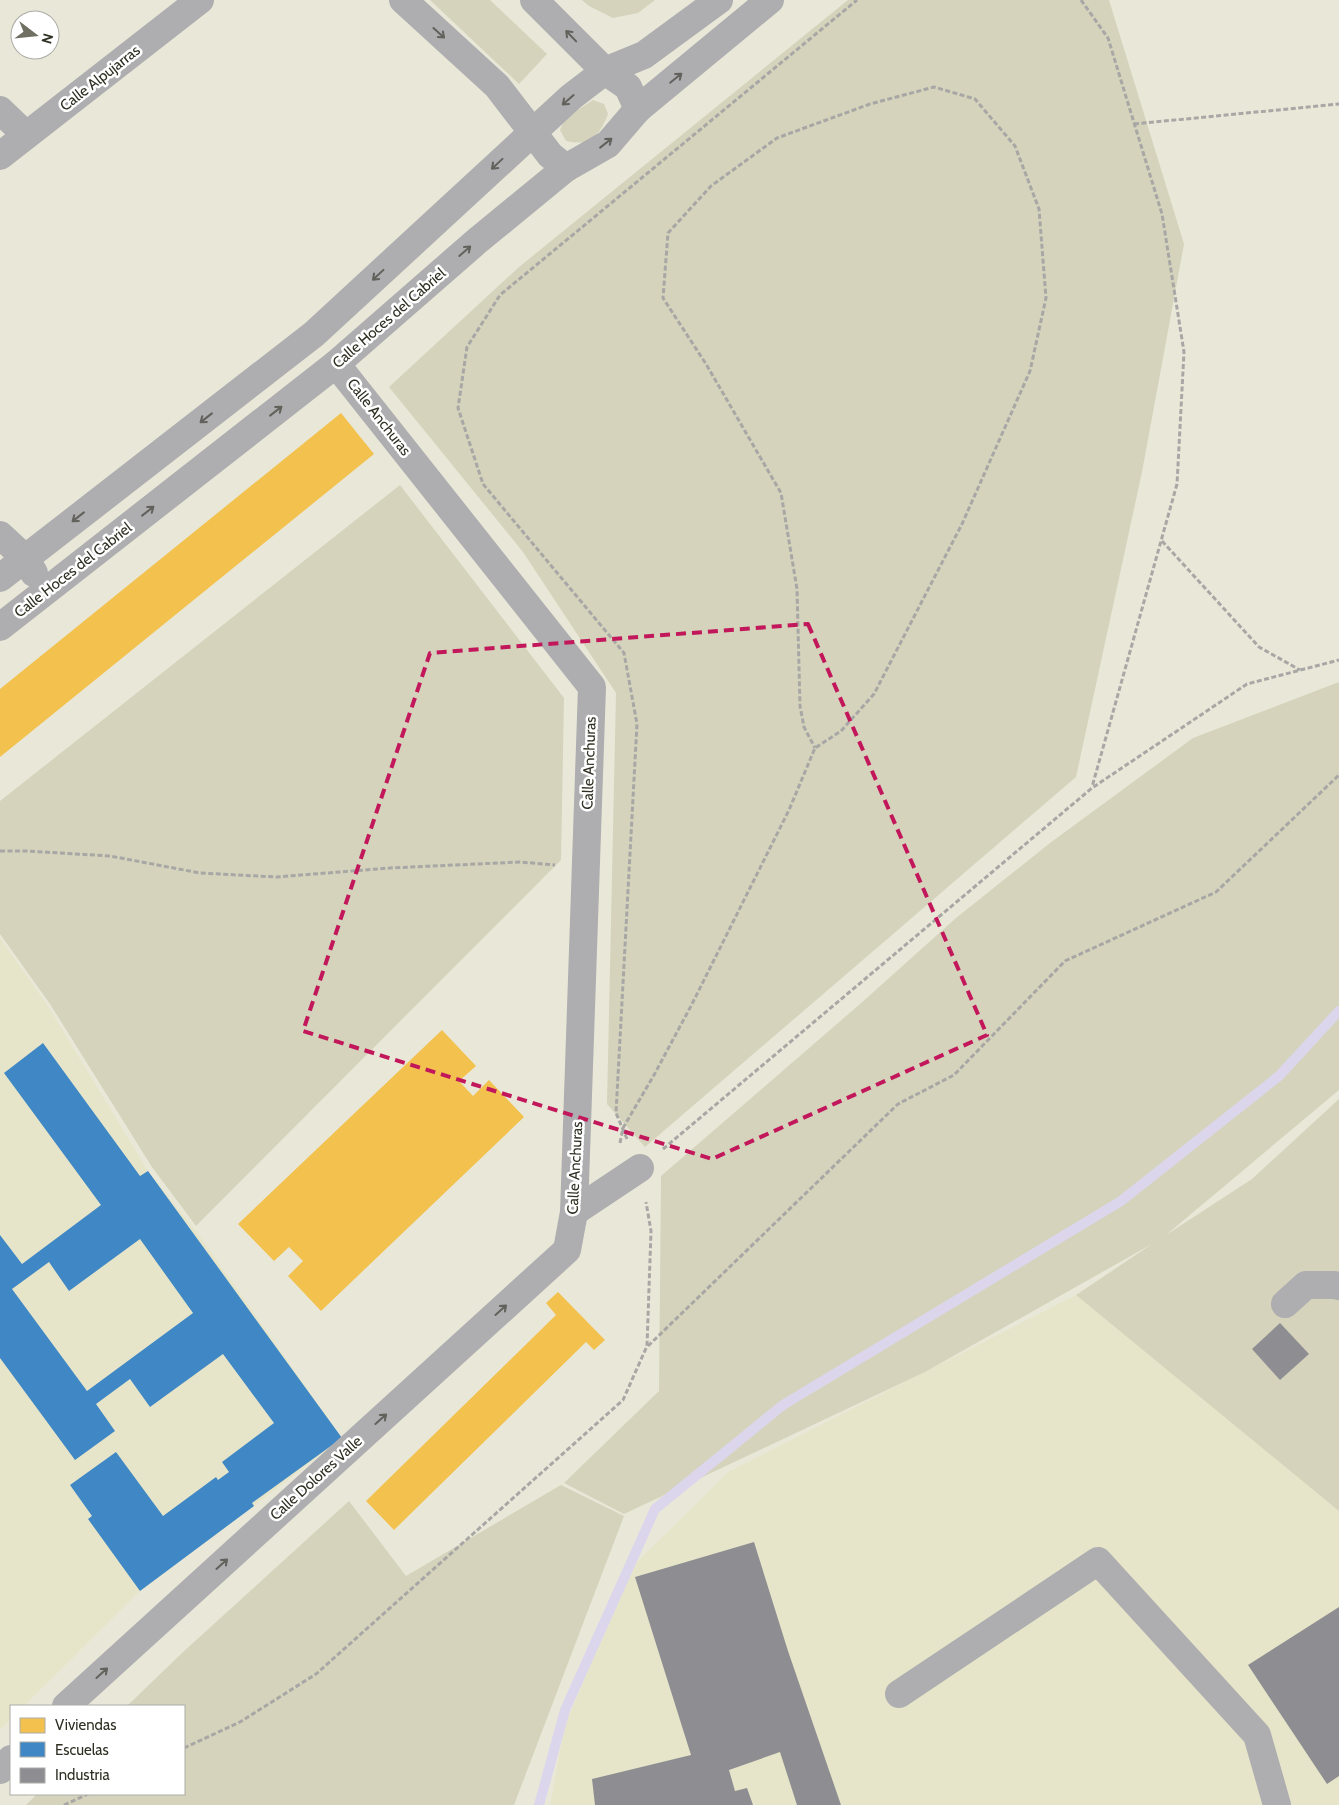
<svg xmlns="http://www.w3.org/2000/svg" width="1339" height="1805" font-family="Cabin,sans-serif">
<rect width="100%" height="100%" fill="#e9e8d8"/>
<!-- built -->
<g fill="#e7e5c9">
<path d="M 0,938 L 48,1006 L 148,1171 L 196,1231 L 342,1438 L 254,1506 L 140,1591 L 24,1706 L 11,1706 L 11,1719 L 0,1730 Z"/>
<path d="M 1076,1295 L 1339,1507 L 1339,1805 L 550,1805 L 565,1725 L 633,1566 L 728,1472 Z"/>
</g>
<!-- green -->
<g fill="#d5d3bb">
<path d="M 430,0 L 490,0 L 547,54 L 519,84 Z"/>
<path d="M 582,0 L 655,0 L 638,13 L 613,18 L 589,6 Z"/>
<path d="M 848,0 L 1109,0 L 1184,244 L 1142,472 L 1076,777 L 645,1147 L 607,1104 L 616,693 L 523,552 L 389,387 L 519,267 Z"/>
<path d="M 593,100 L 604,104 L 608,114 C 599,136 591,147 566,141 L 560,130 L 565,118 Z"/>
<path d="M 400,485 L 564,698 L 561,860 L 196,1226 L 152,1167 L 50,1004 L 0,934 L 0,801 Z"/>
<path d="M 1339,682 L 1339,1090 L 1166,1235 L 1252,1179 L 1339,1099 L 1339,1511 L 1076,1295 L 1152,1244 L 925,1372 L 624,1514 L 564,1483 L 659,1391 L 661,1176 L 860,1004 L 956,918 L 1050,843 L 1193,738 Z"/>
<path d="M 561,1485 L 624,1516 L 514,1805 L 26,1805 L 37,1794 L 184,1794 L 184,1706 L 127,1706 L 182,1653 L 349,1501 L 406,1576 Z"/>
</g>
<!-- homes -->
<g fill="#f2c14e">
<path d="M 341,413 L 374,454 L 0,757 L 0,689 Z"/>
<path d="M 442,1030 L 476,1066 L 459,1081 L 473,1096 L 489,1080 L 524,1117 L 321,1311 L 288,1276 L 303,1261 L 289,1247 L 274,1261 L 238,1224 Z"/>
<path d="M 558,1292 L 605,1340 L 594,1350 L 586,1342 L 394,1530 L 366,1501 L 556,1315 L 546,1303 Z"/>
</g>
<!-- schools -->
<path fill="#3f88c5" fill-rule="evenodd" d="M 43,1043 L 140,1176 L 148,1171 L 342,1438 L 252,1503 L 254,1506 L 140,1591 L 88,1519 L 92,1516 L 70,1485 L 116,1452 L 163,1516 L 216,1477 L 218,1480 L 229,1472 L 222,1462 L 274,1423 L 223,1354 L 150,1407 L 130,1379 L 96,1404 L 115,1431 L 75,1460 L 0,1358 L 0,1235 L 22,1264 L 101,1205 L 4,1073 ZM 140,1239 L 193,1313 L 87,1391 L 12,1289 L 49,1262 L 69,1291 Z"/>
<!-- industry -->
<g fill="#8d8d92">
<path d="M 1280,1323 L 1309,1354 L 1280,1380 L 1252,1349 Z"/>
<path d="M 754,1542 L 788,1651 L 841,1805 L 797,1805 L 780,1752 L 729,1770 L 735,1791 L 747,1788 L 753,1805 L 595,1805 L 592,1779 L 691,1755 L 635,1577 Z"/>
<path d="M 1339,1607 L 1339,1776 L 1327,1784 L 1248,1665 Z"/>
</g>
<g fill="none" stroke-linecap="round" stroke-linejoin="round">
<!-- stream -->
<path stroke="#dbd6ec" stroke-width="10" d="M 539,1805 L 565,1710 L 655,1509 L 783,1405 L 1121,1201 L 1279,1076 L 1339,1011"/>
<!-- path -->
<g stroke="#a8a7a5" stroke-width="3" stroke-dasharray="5 2.5" stroke-linecap="butt">
<path d="M 1081,0 L 1108,38 L 1162,214 L 1184,352 L 1177,484 L 1092,787"/>
<path d="M 1134,124 L 1339,104"/>
<path d="M 1162,541 L 1259,647 L 1300,670"/>
<path d="M 0,851 L 27,851 L 110,856 L 200,873 L 276,877 L 390,868 L 520,862 L 555,865"/>
<path d="M 627,1139 L 616,1113 L 637,724 L 624,653 L 483,484 L 458,408 L 467,347 L 500,295 L 857,0"/>
<path d="M 620,1143 L 623,1128 L 654,1075 L 691,1006 L 789,810 L 815,748 L 841,731 L 874,694 L 962,524 L 1030,371 L 1046,298 L 1039,209 L 1015,146 L 975,99 L 934,87 L 870,104 L 777,138 L 711,186 L 668,233 L 663,298 L 706,364 L 781,493 L 797,589 L 800,706 L 804,727 L 815,748"/>
<path d="M 663,1149 L 1092,788 L 1247,684 L 1339,660"/>
<path d="M 648,1346 L 898,1104 L 954,1075 L 1065,961 L 1216,892 L 1339,775"/>
<path d="M 184,1748 L 240,1722 L 316,1674 L 623,1400 L 647,1346 L 651,1231 L 646,1202"/>
<path d="M 64,1805 L 88,1794"/>
</g>
<!-- minor -->
<g stroke="#aeadb0" stroke-width="28">
<path d="M 403,0 L 497,86 L 550,155 L 566,168"/>
<path d="M 534,0 L 605,71 L 628,87 L 638,109"/>
<path d="M 0,110 L 26,135"/>
<path d="M 0,156 L 200,0"/>
<path d="M 0,535 L 25,558 L 34,573"/>
<path d="M 0,578 L 314,334 L 571,97 L 605,71 L 644,55 L 719,0"/>
<path d="M 0,627 L 336,364 L 477,241 L 566,168 L 608,144 L 638,109 L 770,0"/>
<path d="M 574,1212 L 640,1168"/>
<path d="M 1285,1304 L 1306,1285 L 1334,1285 L 1339,1286"/>
<path d="M 899,1694 L 1098,1561 L 1257,1735 L 1277,1805"/>
<path d="M 66,1706 L 567,1250 L 574,1212 L 592,687 L 336,364"/>
<path d="M 0,1770 L 11,1759"/>
</g>
</g>
<!-- one-way arrows -->
<defs><path id="oneway-shaft" d="M-6 0H5M1.5-3L5.5 0L1.5 3" fill="none" stroke-width="1.6" stroke-linecap="round" stroke-linejoin="round" transform="scale(1.25)"/></defs>
<g stroke="#62615b">
<use href="#oneway-shaft" transform="translate(439 33) rotate(42)"/>
<use href="#oneway-shaft" transform="translate(571 36) rotate(-134)"/>
<use href="#oneway-shaft" transform="translate(676 78) rotate(-39)"/>
<use href="#oneway-shaft" transform="translate(568 100) rotate(139)"/>
<use href="#oneway-shaft" transform="translate(606 143) rotate(-38)"/>
<use href="#oneway-shaft" transform="translate(497 164) rotate(137)"/>
<use href="#oneway-shaft" transform="translate(465 251) rotate(-41)"/>
<use href="#oneway-shaft" transform="translate(378 275) rotate(137)"/>
<use href="#oneway-shaft" transform="translate(276 411) rotate(-38)"/>
<use href="#oneway-shaft" transform="translate(206 418) rotate(142)"/>
<use href="#oneway-shaft" transform="translate(148 511) rotate(-38)"/>
<use href="#oneway-shaft" transform="translate(78 517) rotate(142)"/>
<use href="#oneway-shaft" transform="translate(501 1310) rotate(-42)"/>
<use href="#oneway-shaft" transform="translate(381 1419) rotate(-42)"/>
<use href="#oneway-shaft" transform="translate(222 1564) rotate(-42)"/>
<use href="#oneway-shaft" transform="translate(102 1673) rotate(-42)"/>
</g>
<!-- marked area -->
<path fill="none" stroke="#c2185b" stroke-width="4" stroke-dasharray="10 6" stroke-linejoin="round" d="M 808,624 L 987,1035 L 712,1159 L 303,1031 L 430,653 Z"/>
<g text-anchor="middle" stroke-width="5" stroke-linejoin="round" paint-order="stroke">
<!-- street labels -->
<g font-size="15" fill="#2f2f23" stroke="#fff">
<text transform="translate(100 78) rotate(-38)" y="5">Calle Alpujarras</text>
<text transform="translate(389 318) rotate(-41)" y="5">Calle Hoces del Cabriel</text>
<text transform="translate(379 417) rotate(52)" y="5">Calle Anchuras</text>
<text transform="translate(73 570) rotate(-38)" y="5">Calle Hoces del Cabriel</text>
<text transform="translate(589 763) rotate(-88)" y="5">Calle Anchuras</text>
<text transform="translate(575 1168) rotate(-87)" y="5">Calle Anchuras</text>
<text transform="translate(316 1478) rotate(-42)" y="5">Calle Dolores Valle</text>
</g>
</g>
<!-- legend -->
<rect x="10" y="1705" width="175" height="90" fill="#ffffff" stroke="#acaca7"/>
<rect x="20" y="1718" width="25" height="15" fill="#f2c14e" stroke="#acaca7"/>
<text x="55" y="1730" font-size="15" fill="#2f2f23">Viviendas</text>
<rect x="20" y="1742" width="25" height="15" fill="#3f88c5" stroke="#acaca7"/>
<text x="55" y="1755" font-size="15" fill="#2f2f23">Escuelas</text>
<rect x="20" y="1768" width="25" height="15" fill="#8d8d92" stroke="#acaca7"/>
<text x="55" y="1780" font-size="15" fill="#2f2f23">Industria</text>
<!-- north arrow -->
<g transform="translate(35 35) rotate(106)"><circle r="24" fill="#ffffff" stroke="#acaca7"/>
<path d="M0-4L9 19L0 12L-9 19Z" fill="#707062"/>
<text y="-8" font-size="14" font-weight="bold" text-anchor="middle" fill="#2f2f23">N</text>
</g>
</svg>
